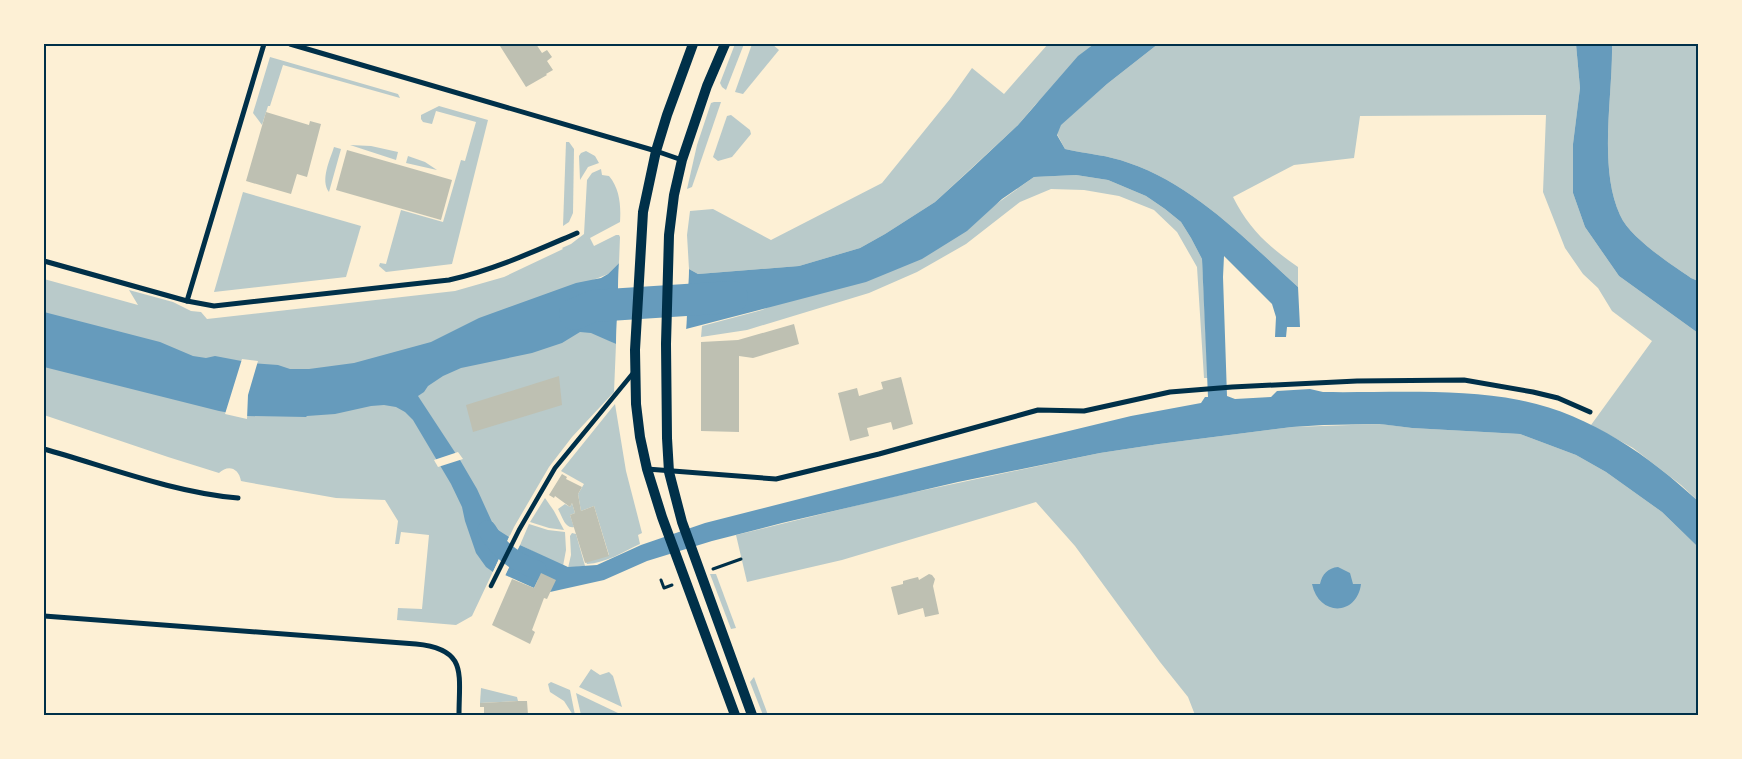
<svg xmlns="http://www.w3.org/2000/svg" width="1742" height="759" font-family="'PT Sans',sans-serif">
<rect width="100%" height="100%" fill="#fdf0d5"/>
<!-- green -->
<g fill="#b9caca">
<path d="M 735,44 L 744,44 L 726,90 L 722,87 L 720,83 Z"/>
<path d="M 752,44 L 772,44 L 779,50 L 743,94 L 735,92 Z"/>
<path d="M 1048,44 L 1102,44 L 1035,105 L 1018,125 L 935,202 L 885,234 L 860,248 L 799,266 L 698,274 L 689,269 L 687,235 L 690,211 L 713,209 L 771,240 L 882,183 L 950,99 L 972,68 L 1004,94 Z"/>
<path d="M 1158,44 L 1576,44 L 1580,88 L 1573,144 L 1573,193 L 1585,227 L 1619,276 L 1698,333 L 1698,501 L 1681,485 L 1633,448 L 1591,425 L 1652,341 L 1612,311 L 1598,288 L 1583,274 L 1565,248 L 1543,192 L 1546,115 L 1360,116 L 1354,158 L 1294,165 L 1233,197 C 1249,229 1269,247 1298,267 L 1298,287 C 1247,241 1196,186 1129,163 C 1108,155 1087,154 1065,149 L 1057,134 L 1060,125 L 1107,84 Z"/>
<path d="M 1612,44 L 1698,44 L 1698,281 L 1691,278 C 1671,264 1630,238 1620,215 C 1598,167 1613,96 1612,44 Z"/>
<path d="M 270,57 L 398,94 L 400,98 L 283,65 L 270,106 L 268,106 L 262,125 L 253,113 Z"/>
<path d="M 714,102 L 721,102 L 692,187 L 687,189 L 697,145 L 711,103 Z"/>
<path d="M 439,106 L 488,120 L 452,264 L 386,272 L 379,266 L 380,263 L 386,264 L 401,210 L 443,222 L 461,160 L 465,161 L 476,122 L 436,111 L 432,124 L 423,122 L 421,119 L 421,115 Z"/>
<path d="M 731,115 L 750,130 L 751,134 L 732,157 L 718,161 L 713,157 L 727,116 Z"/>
<path d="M 566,142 L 569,142 L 574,149 L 573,213 L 569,222 L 563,226 Z"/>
<path d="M 350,145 L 371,146 L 398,152 L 396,160 Z"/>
<path d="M 334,147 L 341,149 L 329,192 C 320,180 330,160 334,147 Z"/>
<path d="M 586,151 L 595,156 L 599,163 L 588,167 L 580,180 L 579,156 L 581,153 Z"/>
<path d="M 408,156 L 425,162 L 437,170 L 406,163 Z"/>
<path d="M 601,169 L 602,175 L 609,176 C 620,189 621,206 620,222 L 590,238 L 594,246 L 616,235 L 619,235 L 620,237 L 619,263 L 608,274 L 593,280 L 599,335 L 616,344 L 614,392 L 572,437 L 549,467 L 514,527 L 472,616 L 456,625 L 397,620 L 398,608 L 422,609 L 429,535 L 401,532 L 399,544 L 395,544 L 398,521 L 385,500 L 336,498 L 246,482 L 241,481 C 239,468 228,464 219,473 L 168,457 L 44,415 L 44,279 L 138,305 L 129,290 L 173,302 L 191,311 L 201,312 L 207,319 L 455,291 L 504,277 L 563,249 L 562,248 L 571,244 L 584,234 L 587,180 L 592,173 Z"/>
<path d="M 1076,175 L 1108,180 L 1146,196 L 1165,209 L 1181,222 L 1191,238 L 1202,259 L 1208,378 L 1204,378 L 1197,267 L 1177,232 L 1154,210 L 1119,196 L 1084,190 L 1051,189 L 1020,202 L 966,244 L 917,272 L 869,293 L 747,330 L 701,337 L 702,326 L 762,310 L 992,207 L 1034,177 Z"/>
<path d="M 243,192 L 361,226 L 346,277 L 214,292 Z"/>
<path d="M 615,404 L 626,471 L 642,533 L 638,535 L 640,544 C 623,552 606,563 587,564 L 586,562 L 609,555 L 594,506 L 581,511 L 578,494 L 584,484 L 561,471 Z"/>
<path d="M 1381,424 L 1412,428 L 1520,434 L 1576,455 L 1606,472 L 1662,512 L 1698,547 L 1698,715 L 1195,715 L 1188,697 L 1160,662 L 1075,546 L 1036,502 L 842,560 L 747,582 L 736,535 L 887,498 L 1100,453 L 1159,444 L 1292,427 Z"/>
<path d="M 545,498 L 554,511 L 564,530 L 549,528 L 530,522 Z"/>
<path d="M 572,503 L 575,513 L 570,515 L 574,527 C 565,529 562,516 558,509 L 565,504 L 570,507 Z"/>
<path d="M 529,524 L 548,530 L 565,532 L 566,550 L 563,566 L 520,545 Z"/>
<path d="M 572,533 L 576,534 L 585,566 L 568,568 L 571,555 L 570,536 Z"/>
<path d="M 710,574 L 716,574 L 736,628 L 731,629 Z"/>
<path d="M 591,669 L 600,675 L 609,672 L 613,676 L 622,707 L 579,687 Z"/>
<path d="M 754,677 L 768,715 L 763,715 L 750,682 Z"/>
<path d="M 551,682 L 570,690 L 575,715 L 573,715 L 564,701 L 550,692 L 548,684 Z"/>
<path d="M 481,688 L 517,697 L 518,701 L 480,703 Z"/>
<path d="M 576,693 L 618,713 L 612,715 L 581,715 Z"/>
</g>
<!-- water -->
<g fill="#669bbc">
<path d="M 1094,44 L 1158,44 L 1107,84 L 1061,125 L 1057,135 L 1065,149 C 1087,154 1108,155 1129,163 C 1196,186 1247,241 1298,287 L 1300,327 L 1287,327 L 1286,337 L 1275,337 L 1276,317 L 1272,304 L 1224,256 L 1223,277 L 1227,396 L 1235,399 L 1271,397 L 1277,391 L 1310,389 L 1323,392 C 1386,393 1458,388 1519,400 C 1588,413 1648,455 1698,501 L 1698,547 L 1662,512 L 1606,472 L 1576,455 L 1520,434 L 1412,428 L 1380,424 L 1324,425 L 1292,427 L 1159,444 L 1100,453 L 958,482 L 782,523 L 712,541 L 647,561 L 604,580 L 550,592 L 541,574 L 534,588 L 505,575 L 520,545 L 568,567 L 597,565 L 641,545 L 705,523 L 1003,447 L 1131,416 L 1201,403 L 1205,397 L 1208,397 L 1202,259 L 1191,238 L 1181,222 L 1165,209 L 1146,196 L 1108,180 L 1076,175 L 1034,177 L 1002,199 L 967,231 L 922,259 L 866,282 L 686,329 L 689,269 L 698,274 L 799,266 L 860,248 L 885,234 L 935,202 L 970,170 L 1018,125 L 1078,56 Z"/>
<path d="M 1576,44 L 1612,44 C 1613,96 1598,167 1620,215 C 1630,238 1671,264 1691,278 L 1698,281 L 1698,333 L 1619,276 L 1585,227 L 1573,193 L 1573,144 L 1580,88 Z"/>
<path d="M 619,263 L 616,344 L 591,333 L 580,332 L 562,343 L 532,353 L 461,368 L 443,376 L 428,386 L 424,392 L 418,396 L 460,460 L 477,489 L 492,522 L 498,530 L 509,537 L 493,572 L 486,567 L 476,553 L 465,521 L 462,507 L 451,484 L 413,420 L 405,412 L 396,407 L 384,405 L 371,406 L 335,414 L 307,416 L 306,417 L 247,416 L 219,411 L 44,367 L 44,312 L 160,342 L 193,356 L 206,358 L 215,356 L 252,363 L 278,365 L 290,369 L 309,369 L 354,363 L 431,342 L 479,318 L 576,283 L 601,278 L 608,274 Z"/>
<path d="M 1338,567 L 1350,573 L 1353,584 L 1361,584 C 1357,616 1319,617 1312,584 L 1320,584 C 1322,574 1328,568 1338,567 Z"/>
</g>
<!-- pier -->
<g fill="#fdf0d5">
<path d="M 619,260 L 622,263 L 618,344 L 616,346 Z"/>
<path d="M 689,267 L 686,332 L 684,330 L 685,300 L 687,269 Z"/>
<path d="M 242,359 L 258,361 L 248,395 L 247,419 L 225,414 Z"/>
<path d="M 458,452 L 463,459 L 438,467 L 434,460 Z"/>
<path d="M 510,535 L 511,539 L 495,573 L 492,574 Z"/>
<path d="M 519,542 L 521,542 L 504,578 L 503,574 Z"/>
</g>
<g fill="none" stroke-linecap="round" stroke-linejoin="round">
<!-- canal -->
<path stroke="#669bbc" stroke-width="19" d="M 487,530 C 498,549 516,563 537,570"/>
<!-- river -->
<path stroke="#669bbc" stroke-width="32" d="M 575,314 L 593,306 L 732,297"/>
</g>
<!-- building -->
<g fill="#bec0b2">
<path d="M 503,44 L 532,44 L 533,45 L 536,44 L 542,53 L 547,50 L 552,57 L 547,61 L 553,70 L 546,74 L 547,75 L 526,87 L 500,46 Z"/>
<path d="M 266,112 L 309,125 L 310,121 L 321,124 L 307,177 L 297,174 L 291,194 L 246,181 Z"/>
<path d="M 347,150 L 452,180 L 441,220 L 336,190 Z"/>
<path d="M 794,324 L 799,344 L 753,358 L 739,356 L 739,432 L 701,431 L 701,342 L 738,340 Z"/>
<path d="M 559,376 L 562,405 L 473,432 L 466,405 Z"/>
<path d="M 901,377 L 913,424 L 893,430 L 891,422 L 867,428 L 869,436 L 850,441 L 838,393 L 857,388 L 859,396 L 883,389 L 881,382 Z"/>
<path d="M 562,474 L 567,477 L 566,479 L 582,487 L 578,494 L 581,511 L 594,506 L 609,556 L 585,563 L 570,515 L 575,513 L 572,503 L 570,507 L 555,496 L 554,498 L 549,495 Z"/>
<path d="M 541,573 L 556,580 L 547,599 L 544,598 L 532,630 L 535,632 L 530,644 L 492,625 L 512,579 L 534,588 Z"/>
<path d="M 929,574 L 932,575 L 935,579 L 933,586 L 939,614 L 925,617 L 923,608 L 898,615 L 891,587 L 903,584 L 903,581 L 910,579 L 918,577 L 919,580 Z"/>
<path d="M 518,701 L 527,701 L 528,715 L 484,715 L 484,707 L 480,707 L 480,703 Z"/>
</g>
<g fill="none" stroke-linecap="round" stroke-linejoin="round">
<!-- path -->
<g stroke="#003049" stroke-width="3">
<path d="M 713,569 L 741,559"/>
<path d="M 661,580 L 664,588 L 672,585"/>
</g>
<!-- pedestrian -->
<path stroke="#003049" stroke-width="4.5" d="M 491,586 L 519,530 L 555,468 L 634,372"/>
<!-- minor -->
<g stroke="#003049" stroke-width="5">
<path d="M 290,44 L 656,151 L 682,160"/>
<path d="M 44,261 L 187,301 L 214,306 L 449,280 C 494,270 535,251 577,233"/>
<path d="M 187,301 L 264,44"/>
<path d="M 44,449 C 105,466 175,493 238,498"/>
<path d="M 647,469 L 776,479 L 879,454 L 1038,410 L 1084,411 L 1170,392 L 1232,387 L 1357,381 L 1464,380 L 1533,392 L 1558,398 L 1590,412"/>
<path d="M 44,616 L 416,644 C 468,649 459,674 459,715"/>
</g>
<!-- secondary -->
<g stroke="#003049" stroke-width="10">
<path d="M 693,44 L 667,115 L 656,151 L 643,212 L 635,350 L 636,404 L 640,437 L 647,469 L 662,517 L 735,715"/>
<path d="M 725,44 L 707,86 L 682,160 L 674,195 L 669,235 L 666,344 L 667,438 L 669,472 L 682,522 L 752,715"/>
</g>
</g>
<!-- border -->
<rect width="1742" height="759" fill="none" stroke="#fdf0d5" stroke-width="90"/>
<rect x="45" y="45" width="1652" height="669" fill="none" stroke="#003049" stroke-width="2"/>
</svg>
